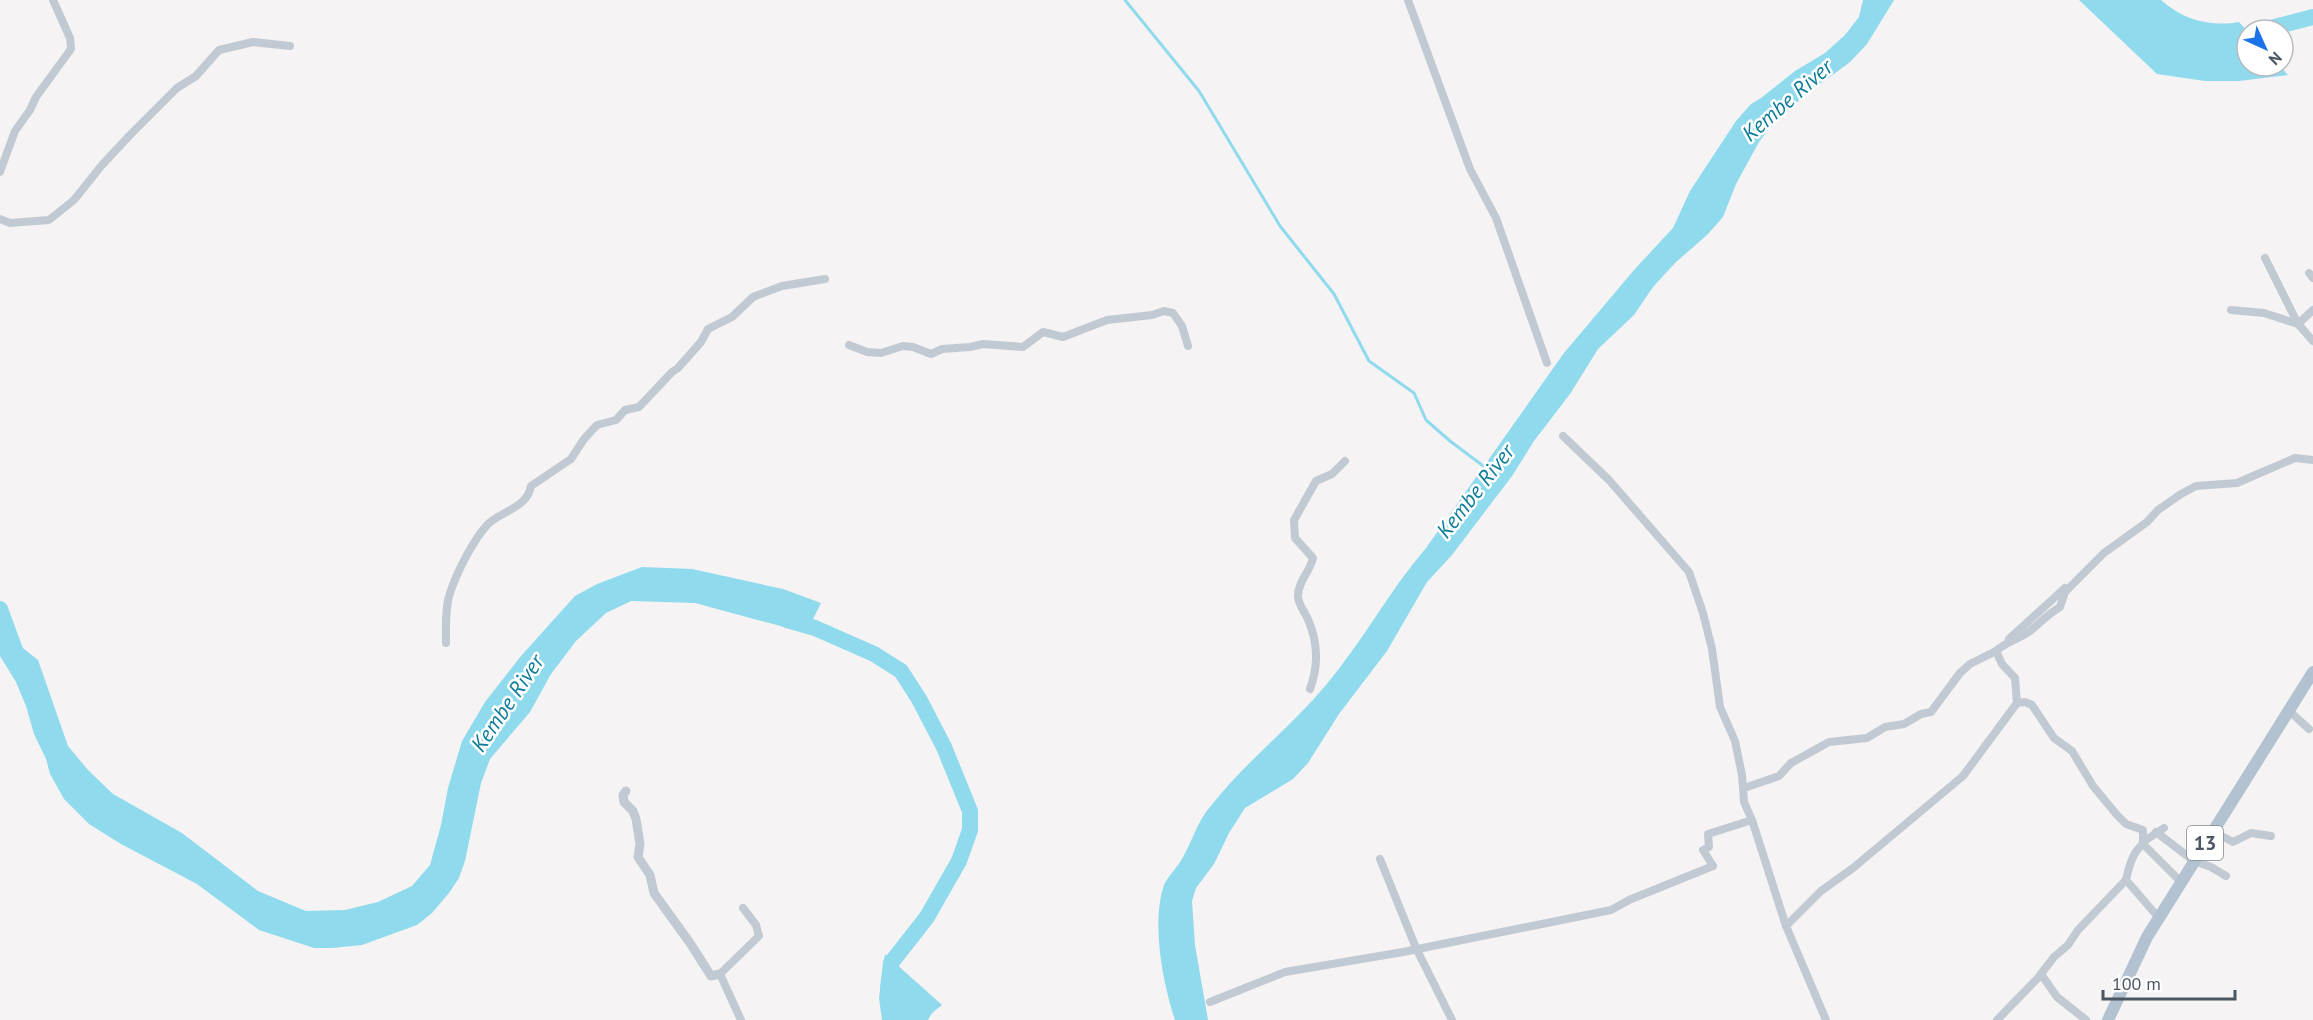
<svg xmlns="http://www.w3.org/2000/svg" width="2313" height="1020" font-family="'PT Sans',sans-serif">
<rect width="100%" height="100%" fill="#f5f3f3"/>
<!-- water -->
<g fill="#90daee">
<path d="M 1863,0 L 1894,0 L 1867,44 L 1850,62 L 1826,80 L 1812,88 L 1768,130 L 1759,142 L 1736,184 L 1723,217 L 1707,235 L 1675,263 L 1653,287 L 1634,315 L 1598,349 L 1570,394 L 1534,441 L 1512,476 L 1452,555 L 1427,582 L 1387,651 L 1339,714 L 1308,763 L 1293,779 L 1245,808 L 1229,833 L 1214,864 L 1196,888 L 1192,901 L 1195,945 L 1208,1020 L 1175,1020 C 1163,983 1151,923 1164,885 C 1168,876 1177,868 1182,859 C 1192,842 1197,822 1210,807 C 1245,762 1290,728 1326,685 C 1363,641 1389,591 1426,548 L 1564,353 L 1634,270 L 1673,228 L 1690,191 L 1736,121 L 1751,104 L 1761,98 L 1795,71 L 1825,53 L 1845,35 L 1859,17 Z"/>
<path d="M 2079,0 L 2161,0 C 2183,20 2210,27 2239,22 L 2247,31 L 2247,66 L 2280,66 L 2288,75 L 2239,81 L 2205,81 L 2157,74 Z"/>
<path d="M 642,567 L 692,569 L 783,589 L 821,603 L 806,633 L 695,603 L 631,601 L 606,613 L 576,641 L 551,674 L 530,712 L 490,759 L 481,783 L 465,861 L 459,878 L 449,893 L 432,913 L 417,925 L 362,945 L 332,948 L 314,948 L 259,930 L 197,884 L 121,844 L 89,824 L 64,799 L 50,774 L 46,759 L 34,734 L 26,706 L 16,682 L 0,656 L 0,630 L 38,660 L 68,746 L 88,770 L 113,794 L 182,833 L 258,891 L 306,911 L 345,910 L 378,902 L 412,886 L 430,865 L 441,825 L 448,788 L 462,741 L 485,702 L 521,656 L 575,596 L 597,584 Z"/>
<path d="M 885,954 L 942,1005 L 932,1013 L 928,1020 L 882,1020 L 879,998 Z"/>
</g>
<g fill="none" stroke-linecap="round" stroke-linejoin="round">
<!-- stream -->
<path stroke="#90daee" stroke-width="3" d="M 1125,0 L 1199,91 L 1280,226 L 1334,294 L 1369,361 L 1414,393 L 1426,420 L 1450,441 L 1486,468"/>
<!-- river -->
<g stroke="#90daee" stroke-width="16">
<path d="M 2263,30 L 2313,17"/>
<path d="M 0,609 L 19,661"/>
<path d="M 787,620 L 815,628 L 874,654 L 901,671 L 919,699 L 944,747 L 970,811 L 970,830 L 959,861 L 927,917 L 891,963 L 888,988 L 900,1003 L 903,1020"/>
</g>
<!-- minor -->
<g stroke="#c1cad2" stroke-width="8">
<path d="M 1408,0 L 1470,169 L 1496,218 L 1547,363"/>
<path d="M 0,172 L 15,131 L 30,110 L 36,97 L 71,49 L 70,38 L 53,0"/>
<path d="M 0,219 L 10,223 L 49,220 L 74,200 L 102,165 L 129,136 L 177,88 L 196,76 L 219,50 L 253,42 L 290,46"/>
<path d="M 2265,258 L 2298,324 L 2313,341"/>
<path d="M 2309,273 L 2313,278"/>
<path d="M 2231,310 L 2264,313 L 2298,324"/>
<path d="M 2298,324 L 2313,310"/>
<path d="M 849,345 L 867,352 L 881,353 L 903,346 L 913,347 L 931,354 L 942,349 L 970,347 L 983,344 L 1023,347 L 1043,332 L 1063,337 L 1107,320 L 1152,315 L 1164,311 L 1173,313 L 1182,326 L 1188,346"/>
<path d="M 1563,436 L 1609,480 L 1689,572 L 1703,613 L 1712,649 L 1720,707 L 1735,741 L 1742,775 L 1744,802 L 1752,820 L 1786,926 L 1826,1020"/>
<path d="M 2009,639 L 2065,588"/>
<path d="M 446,643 C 446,627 445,608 450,593 C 457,572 473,540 488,524 C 503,510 527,508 531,486 L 571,459 L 584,439 L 597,425 L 616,420 L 625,410 L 639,407 L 672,372 L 678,368 L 701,342 L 708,329 L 732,317 L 753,297 L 782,286 L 825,279"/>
<path d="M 1310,689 C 1319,665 1318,641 1307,617 C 1303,610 1298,603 1298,596 C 1298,581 1310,572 1313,558 L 1295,538 L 1294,520 L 1316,481 L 1332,474 L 1345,461"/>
<path d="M 2017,703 L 2025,702 L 2032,705 L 2054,738 L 2072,751 L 2093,786 L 2117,815 L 2126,824 L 2143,830 L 2143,844 C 2132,853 2129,867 2126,880 L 2159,918"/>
<path d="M 2288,710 L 2309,729"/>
<path d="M 1744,788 L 1779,776 L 1791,763 L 1829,742 L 1867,738 L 1885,727 L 1904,724 L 1921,714 L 1931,712 L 1960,673 L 1970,664 L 1996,651"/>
<path d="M 2212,831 L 2233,842 L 2251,833 L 2271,836"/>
<path d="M 2156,832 L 2194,861 L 2211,867 L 2226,876"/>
<path d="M 2143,842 L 2164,828"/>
<path d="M 2143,844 L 2181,882"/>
<path d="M 1380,859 L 1416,948 L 1452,1020"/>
<path d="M 1786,926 L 1821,891 L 1853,868 L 1963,776 L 2017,703 L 2015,678 L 2002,664 L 1996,651 C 2006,642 2019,639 2030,631 C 2040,623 2048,614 2060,607 L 2065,592 L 2104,553 L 2147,522 L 2158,510 L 2181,494 L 2196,486 L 2237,483 L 2295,458 L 2313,460"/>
<path d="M 2041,974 L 2057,997 L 2086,1020"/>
<path d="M 1210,1002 L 1285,972 L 1403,952 L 1611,910 L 1629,900 L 1713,866 L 1703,850 L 1709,847 L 1708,834 L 1752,820"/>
<path d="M 741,1020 L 720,974 L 759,936 L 756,925 L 743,908"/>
<path d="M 1997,1020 L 2037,979 L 2054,957 L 2068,945 L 2078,930 L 2126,880"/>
</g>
<!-- tertiary -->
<path stroke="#c1cad2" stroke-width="9" d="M 626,791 L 623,795 L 624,802 L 633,811 L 636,819 L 640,844 L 638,857 L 650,875 L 654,893 L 690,943 L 711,976 L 720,974"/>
<!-- primary -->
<path stroke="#b3c2d1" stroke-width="12" d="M 2108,1020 L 2147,937 L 2313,672"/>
</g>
<g text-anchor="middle" stroke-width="5" stroke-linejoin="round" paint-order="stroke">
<!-- shield labels -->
<rect fill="#fff" stroke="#808990" stroke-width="1.5" x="2187" y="826" width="36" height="34" rx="4.5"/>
<g font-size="20" font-weight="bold" fill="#4a5661">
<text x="2205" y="850">13</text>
</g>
<!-- water labels -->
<g font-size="22" font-style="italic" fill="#0c7c9b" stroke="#fff">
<text transform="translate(1787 100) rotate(-41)" y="8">Kembe River</text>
<text transform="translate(1475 491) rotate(-52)" y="8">Kembe River</text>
<text transform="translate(507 703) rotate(-56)" y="8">Kembe River</text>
</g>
</g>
<!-- north arrow -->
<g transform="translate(2265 48) rotate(135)"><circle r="28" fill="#ffffff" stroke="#b7bbc0" stroke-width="1.5"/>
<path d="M0-4.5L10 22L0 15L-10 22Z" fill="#1a73e8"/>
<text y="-9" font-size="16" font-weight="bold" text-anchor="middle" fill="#4a5661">N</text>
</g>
<!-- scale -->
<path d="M2103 990v9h132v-9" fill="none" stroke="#4a5661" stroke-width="3"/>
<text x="2112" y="990" font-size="18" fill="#4a5661" stroke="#ffffff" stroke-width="4.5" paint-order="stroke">100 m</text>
</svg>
